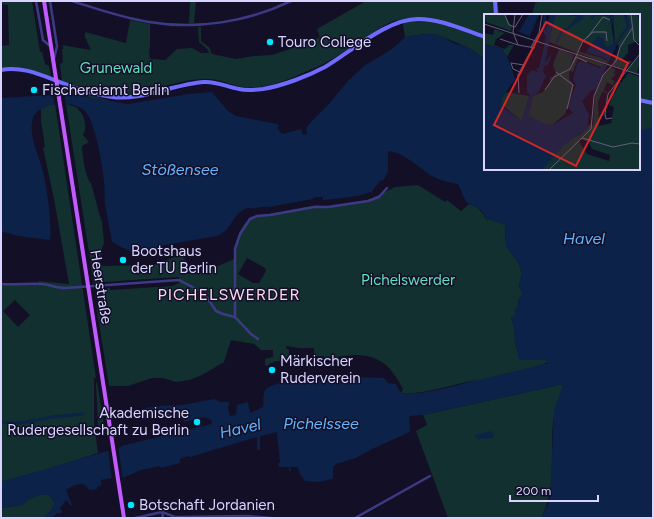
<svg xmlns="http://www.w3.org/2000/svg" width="654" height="519" font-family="Figtree,sans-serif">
<rect width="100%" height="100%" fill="#130f26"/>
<!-- green -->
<g fill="#12302f" fill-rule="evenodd">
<path d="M 1,1 L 32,1 L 40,52 L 42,52 L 45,64 L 49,66 L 51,77 L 34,71 L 1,69 L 1,46 L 9,45 L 8,5 L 1,4 Z"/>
<path d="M 190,1 L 196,1 L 194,23 L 189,23 Z"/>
<path d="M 366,1 L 498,1 L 499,15 L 485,15 L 485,59 L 467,47 L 438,35 L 425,34 L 405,37 L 402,19 C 390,21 379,28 369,35 C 350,47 331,62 310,70 C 290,79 265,90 243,87 C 230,85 218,78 204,79 C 179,79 155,91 130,95 C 109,98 82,87 62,81 L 60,64 L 63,62 L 62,49 L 64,49 L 62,45 L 91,50 L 85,37 L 85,32 L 126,43 L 130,20 L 150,24 L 150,46 L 149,53 L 150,59 L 165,60 L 177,49 L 192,48 L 201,53 L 209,53 L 207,49 L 199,42 L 198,27 L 201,27 L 201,41 L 209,47 L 212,54 L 236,59 L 254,56 L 272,55 L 305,44 L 320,37 L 317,29 Z"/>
<path d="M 541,1 L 653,1 L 653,135 L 639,139 L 639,15 L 532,15 L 535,3 Z"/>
<path d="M 64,88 L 108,100 L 107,102 L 76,94 L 64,94 Z"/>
<path d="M 55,104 L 96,378 L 94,378 L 94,423 L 98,453 L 55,467 L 1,482 L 1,283 L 40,284 L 38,281 L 69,284 L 54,199 L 43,148 L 45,147 L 41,120 L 41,109 L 48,105 ZM 15,300 L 30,315 L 18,327 L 3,311 Z"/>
<path d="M 66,104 L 78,108 L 78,109 C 84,115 88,127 83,135 L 89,142 L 82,146 C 83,159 84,170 90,183 L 91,183 L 101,220 L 102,221 L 104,243 L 101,251 L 100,266 L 152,265 L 184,254 L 186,274 L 202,273 L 234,259 C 234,245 239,227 251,217 L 318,205 L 328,207 L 368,200 L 395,187 L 418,185 L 445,202 L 447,200 L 461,211 L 469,204 C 480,207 481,212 487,220 L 492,220 L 505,225 L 506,246 L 518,262 L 522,273 L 519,286 L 523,294 L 518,301 L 519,305 L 515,310 L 515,315 L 511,318 L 514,326 L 515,341 L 519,358 L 521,360 L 546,360 L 548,362 C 528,371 501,377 479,380 C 453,383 428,395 401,393 L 403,389 C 400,384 397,378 393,373 C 376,349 348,354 324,360 L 324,356 L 314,356 L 314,348 L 299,348 L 286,346 L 286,348 L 289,350 L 289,357 C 282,362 273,360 267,366 L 265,365 L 265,359 L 273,357 L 273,350 L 261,350 L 254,344 L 231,340 L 224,362 L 200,376 L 189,380 L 176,382 L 163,378 L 152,378 L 128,386 L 109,386 L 97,310 L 98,305 L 97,295 L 107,293 L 107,288 L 110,288 L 110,290 L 172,286 L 179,283 L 179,277 L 104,282 L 104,285 L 94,285 ZM 247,258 L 265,268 L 266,271 L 259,283 L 253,283 L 238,274 Z"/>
<path d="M 97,381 L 104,425 L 98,426 L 96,384 Z"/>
<path d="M 563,384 C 563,389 559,396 558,401 C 555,408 554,416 553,423 C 550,455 557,487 541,518 L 448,518 L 416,431 L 427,425 L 423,415 Z"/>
<path d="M 39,495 L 49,495 L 56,504 L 47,516 L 43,518 L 1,518 L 1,508 L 22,505 L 29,499 Z"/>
</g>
<!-- water -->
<g fill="#0c2248">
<path d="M 425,34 L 438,35 L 447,39 L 453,43 L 467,47 L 485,59 L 485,169 L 639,169 L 639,130 C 644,131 648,127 653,128 L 653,518 L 541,518 L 548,504 L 550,497 L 554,411 L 563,384 L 423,415 L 409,416 L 410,432 L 372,449 L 356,458 L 336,464 L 333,467 L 333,477 L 332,479 L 319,482 L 305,481 L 301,475 L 300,474 L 298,467 L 290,467 L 291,471 L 289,471 L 289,467 L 279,467 L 278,463 L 280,463 L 277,432 L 260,436 L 260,450 L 257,450 L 257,437 L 190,457 L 188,456 L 180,459 L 180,463 L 161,468 L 160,466 L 141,470 L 123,478 L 112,478 L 101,480 L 102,485 L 97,487 L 97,489 L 89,490 C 84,479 73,486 66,490 L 72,505 L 71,506 L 66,500 L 60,508 L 62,512 L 59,514 L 57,513 L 52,518 L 43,518 L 52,510 L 52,505 L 56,504 L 49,495 L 39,495 L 29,499 L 22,505 L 1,508 L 1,482 L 121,447 L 121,446 L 211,424 L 212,421 C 204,413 194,421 184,422 L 183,419 L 172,416 L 148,414 L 148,419 L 142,420 L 142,416 L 137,416 L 136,412 L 141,412 L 141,409 L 156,406 L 182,405 L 214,399 L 221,402 L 229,402 L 228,409 L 230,416 L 236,415 L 237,405 L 248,402 L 250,413 L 263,407 C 264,402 262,393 266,389 C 279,377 337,379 355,380 L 360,377 L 384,378 L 388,383 L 396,384 L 401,393 C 425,395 450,387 473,381 C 498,375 523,370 548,363 L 546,360 L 521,360 L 519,358 L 515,341 L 514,326 L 511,318 L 515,315 L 515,310 L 519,305 L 519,298 L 523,294 L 519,286 L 522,273 L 518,262 L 506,246 L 505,225 L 492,220 L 487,220 L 481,210 L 466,202 L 458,184 C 448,182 434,179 426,172 C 414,163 403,153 388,151 L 388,172 L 383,181 L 381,180 L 372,191 L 374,192 L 372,193 L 371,192 L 358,196 L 325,200 L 323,200 L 323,197 L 314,197 L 313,199 L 269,207 C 264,207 260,207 256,208 C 252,209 246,207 243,210 C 231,217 232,230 217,236 L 159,246 L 159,249 L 136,254 C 129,250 120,247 112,242 C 110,229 107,217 105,204 C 104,197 105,189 104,182 C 103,167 95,119 84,110 C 74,103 63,104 52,105 C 45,106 35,111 33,118 C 28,134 38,154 42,168 C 47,187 52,221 50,240 L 18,236 L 1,231 L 1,98 L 70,94 L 128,104 L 189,94 L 212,92 L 228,111 L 236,116 L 277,124 L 279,126 L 277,128 L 282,134 L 301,129 L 303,135 L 307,134 L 306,128 L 312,121 L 328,105 L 348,81 L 364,66 L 392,49 L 405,37 Z"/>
<path d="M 491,431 L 494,435 L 493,438 L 479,439 L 474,436 C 479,433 485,433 491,431 Z"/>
</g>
<!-- pier -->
<g fill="#130f26">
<path d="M 64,92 L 66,106 L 55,106 L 53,93 Z"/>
<path d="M 118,446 L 123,480 L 112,480 L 108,449 Z"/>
</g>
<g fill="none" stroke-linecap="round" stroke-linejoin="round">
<!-- canal -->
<path stroke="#0c2248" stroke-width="3" d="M 1,422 L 21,423 L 52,417 L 83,414"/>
<!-- street -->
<g stroke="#3d3a85" stroke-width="2.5">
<path d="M 36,1 L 43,40 L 50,46"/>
<path d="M 50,1 L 57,46 L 54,59"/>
<path d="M 72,1 C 97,9 123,18 149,22 C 197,30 247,22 291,1"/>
<path d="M 1,284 C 15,285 29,283 43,284 C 50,285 57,288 65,288 L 179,280 L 200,291 L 208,299 L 216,311 L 223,314 L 235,317 L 251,334 L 258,339"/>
<path d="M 235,317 L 235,249 L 240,234 L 250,219 L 257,216 L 270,215 L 314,207 L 328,207 L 368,201 L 379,197 L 387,188"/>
<path d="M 162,512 L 163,518"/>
<path d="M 135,518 L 162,512 L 175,517 L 248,516 L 271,518"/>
<path d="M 355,518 L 430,476"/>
</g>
<!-- secondary -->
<g stroke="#6f6bff" stroke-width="4">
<path d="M 495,1 L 496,15"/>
<path d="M 1,70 C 24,65 47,78 68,85 C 82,91 97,95 112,97 C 141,101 174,84 204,82 C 216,81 227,87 239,89 C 247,91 255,90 263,89 C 282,86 308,76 325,67 C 352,51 387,19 418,19 C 441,19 464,30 485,37"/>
<path d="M 639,100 L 653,103"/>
</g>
<!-- primary -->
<path stroke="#c25bff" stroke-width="4" d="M 44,1 L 124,518"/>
</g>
<!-- markers -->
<g fill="#00e5ff" stroke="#130f26" stroke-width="1.5">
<circle cx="270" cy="42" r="4"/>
<circle cx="34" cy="90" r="4"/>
<circle cx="123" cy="260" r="4"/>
<circle cx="272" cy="370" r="4"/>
<circle cx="197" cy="422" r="4"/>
<circle cx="131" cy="505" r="4"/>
</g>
<g text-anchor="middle" stroke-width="3" stroke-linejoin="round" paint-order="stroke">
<!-- poi labels -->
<g font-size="15" fill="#d9d4ff" stroke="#130f26" text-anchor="start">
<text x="278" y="47">Touro College</text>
<text x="42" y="95">Fischereiamt Berlin</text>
<text x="131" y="256">Bootshaus<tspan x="131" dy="17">der TU Berlin</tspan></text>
<text x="280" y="366">Märkischer<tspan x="280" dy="17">Ruderverein</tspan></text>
<text x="189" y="418" text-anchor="end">Akademische<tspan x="189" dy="17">Rudergesellschaft zu Berlin</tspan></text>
<text x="139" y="510">Botschaft Jordanien</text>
</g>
<!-- park labels -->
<g font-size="15" fill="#5fe0c0" stroke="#130f26">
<text x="116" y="73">Grunewald</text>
<text x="408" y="285">Pichelswerder</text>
</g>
<!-- street labels -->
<g font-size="15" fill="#d9d4ff" stroke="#130f26">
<text transform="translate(101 287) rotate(81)" y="5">Heerstraße</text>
</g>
<!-- water labels -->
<g font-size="16" font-style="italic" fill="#62b6ff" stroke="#130f26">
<text x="180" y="175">Stößensee</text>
<text x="584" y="244">Havel</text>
<text x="321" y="429">Pichelssee</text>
<text transform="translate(240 428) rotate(-13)" y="6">Havel</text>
</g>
<!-- neighbourhood labels -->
<g font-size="16" letter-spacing="1" fill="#ffd6f0" stroke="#130f26">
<text x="229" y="300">PICHELSWERDER</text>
</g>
</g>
<!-- overview -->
<g transform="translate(484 14)">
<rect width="156" height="156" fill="#130f26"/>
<path d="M 0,0 L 20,0 L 28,13 L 27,17 L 2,8 ZM 71,0 L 94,2 L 81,17 L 99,4 L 99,0 L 126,2 L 130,30 L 121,34 L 118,24 L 109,30 L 99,27 L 94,37 L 117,44 L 124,47 L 123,50 L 65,28 ZM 124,0 L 139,0 L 143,7 L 143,12 L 131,30 L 129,1 ZM 142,0 L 153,0 L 156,8 L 156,28 L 151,28 L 144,31 L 144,39 L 136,47 L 143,50 L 145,46 L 148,48 L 142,55 L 128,51 L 136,33 L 133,30 L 145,8 ZM 10,15 L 21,19 L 12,25 L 10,31 L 21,35 L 25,31 L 30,31 L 23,43 L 17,34 L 0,30 L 0,19 L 9,21 ZM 75,35 L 90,41 L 85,55 L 92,41 L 122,51 L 117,53 L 94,44 L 89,58 L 86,57 L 85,59 L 85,65 L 90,71 L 81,100 L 68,111 L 59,110 L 46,102 L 43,106 L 49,82 L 59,78 L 67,67 L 65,62 L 67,64 L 72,59 L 69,51 ZM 154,43 L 156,49 L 153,58 L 156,61 L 143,56 ZM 126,53 L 132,56 L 129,59 L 132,60 L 127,65 L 131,68 L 128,71 L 123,68 L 119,78 L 121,77 L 124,79 L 118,78 L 114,88 L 115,112 L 127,109 L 130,93 L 125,91 L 129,81 L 125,78 L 130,80 L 136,70 L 133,66 L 137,69 L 144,59 L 156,63 L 156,156 L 55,156 L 82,127 L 97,120 L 106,110 L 109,111 L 111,81 L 119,61 ZM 97,125 L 105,128 L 108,135 L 126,141 L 125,147 L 103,140 L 95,128 ZM 23,78 L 45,82 L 38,107 L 17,90 L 17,82 Z" fill="#12302f" fill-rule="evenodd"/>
<path d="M 45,0 L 55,0 L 46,22 L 33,17 L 36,16 ZM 60,0 L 62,1 L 61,18 L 66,0 L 71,0 L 61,49 L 68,39 L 64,51 L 60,52 L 59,58 L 62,62 L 54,79 L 49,82 L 43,106 L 46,102 L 61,110 L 68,111 L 89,99 L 84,93 L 92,71 L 89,66 L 93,50 L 97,47 L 116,54 L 122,51 L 123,45 L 102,38 L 114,22 L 120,27 L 121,34 L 130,30 L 127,14 L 128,6 L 122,0 L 130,3 L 128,14 L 131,30 L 143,12 L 139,0 L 144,4 L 146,12 L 133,30 L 112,75 L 107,77 L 98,87 L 105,101 L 103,115 L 80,131 L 58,156 L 0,156 L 0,30 L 17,34 L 24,44 L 31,65 L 16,87 L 21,95 L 38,107 L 46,80 L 43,79 L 43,61 L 48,56 L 54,58 L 52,54 L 55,54 L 62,23 L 58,15 ZM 83,0 L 99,0 L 99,4 L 81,17 L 79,15 L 85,13 L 94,2 Z" fill="#0c2248"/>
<path fill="none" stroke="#0c2248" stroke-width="2" d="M 108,5 L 109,1 L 122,0M 72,29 L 79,15"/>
<path fill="none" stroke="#625e7d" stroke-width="1" d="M 31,0 L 29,18 L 34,31 L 51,34M 147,0 L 150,26 L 156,32M 21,1 L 25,11 L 31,13 L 39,0M 0,10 L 156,61M 103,24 L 119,3 L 126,6M 16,25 L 34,31M 47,33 L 55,19 L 58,1M 89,49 L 92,43 L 103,48M 36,58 L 29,55 L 27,49 L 40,51M 72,58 L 89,71 L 83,95M 61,76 L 70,63 L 86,55 L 99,27 L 109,18 L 122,18 L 123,27M 35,79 L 34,61 L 52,27M 128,104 L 122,105 L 121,100 L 124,80 L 156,40M 98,124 L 129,133 L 148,129 L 156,130M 65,156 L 107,115 L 110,82 L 119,61 L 132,47 L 136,33 L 149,13"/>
<path fill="#d62828" fill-opacity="0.15" stroke="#d62828" stroke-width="2" d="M 62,8 L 144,49 L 92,152 L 10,111 Z"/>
<rect width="156" height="156" fill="none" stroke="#d9d4ff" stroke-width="2"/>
</g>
<!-- border -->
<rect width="654" height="519" fill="none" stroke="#d9d4ff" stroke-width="4"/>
<!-- scale -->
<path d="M510 495v6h88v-6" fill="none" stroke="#d9d4ff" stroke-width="2"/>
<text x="516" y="495" font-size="12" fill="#d9d4ff" stroke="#130f26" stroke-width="3" paint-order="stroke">200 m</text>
</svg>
